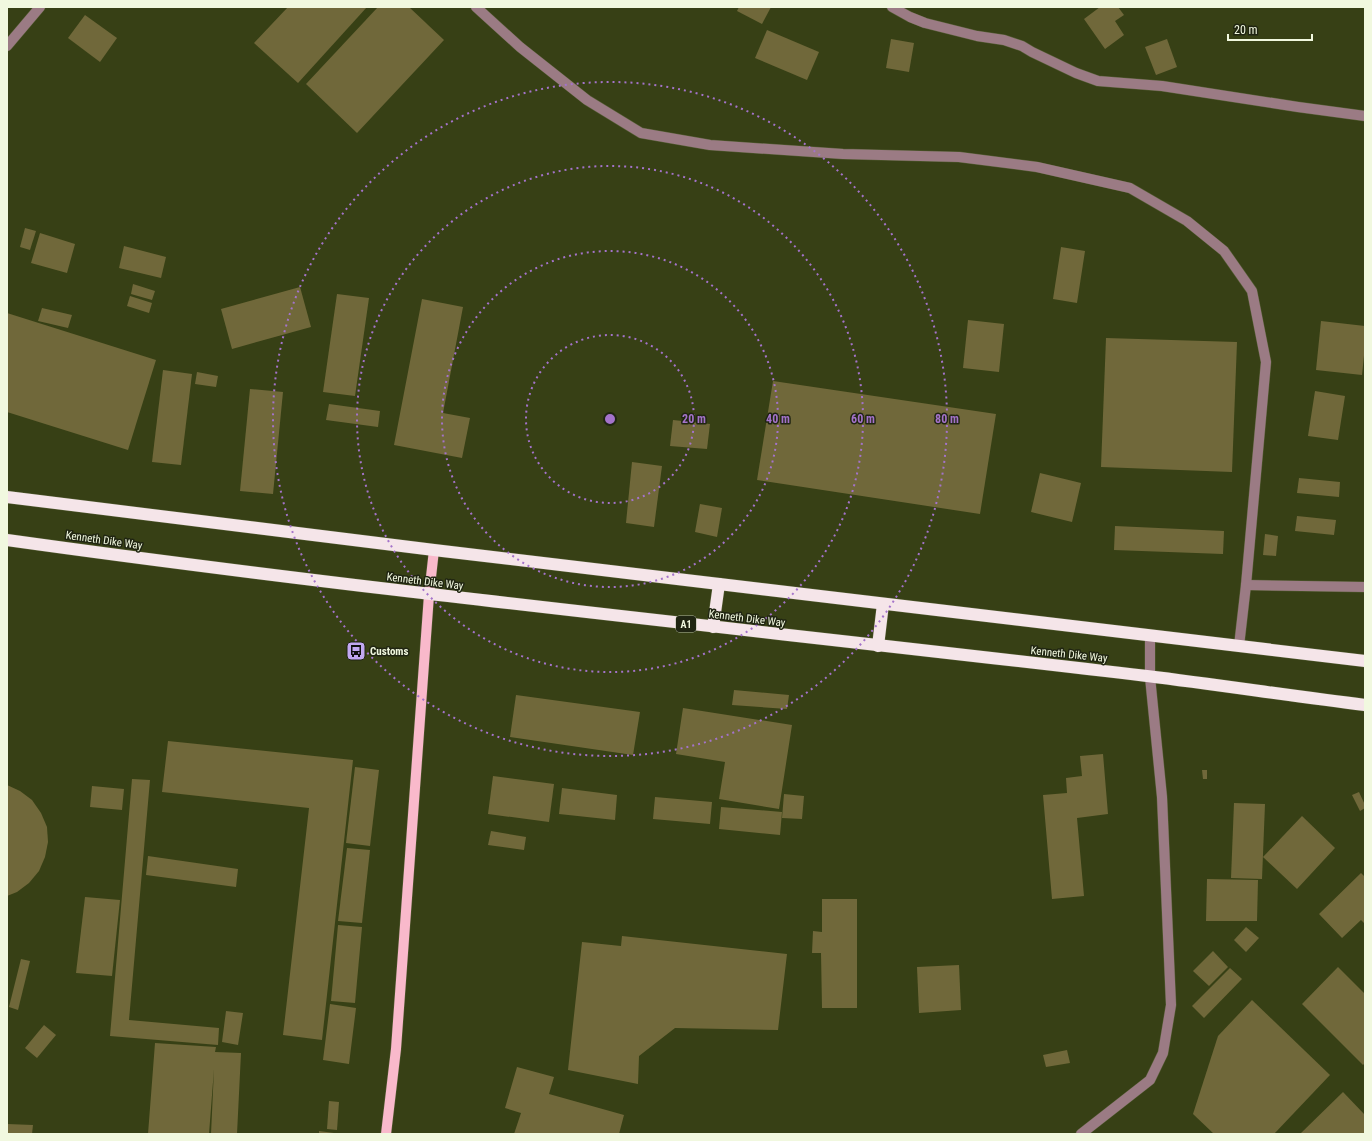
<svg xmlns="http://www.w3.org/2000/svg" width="1372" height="1141" font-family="'Roboto Condensed',sans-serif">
<rect width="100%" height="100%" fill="#374015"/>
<!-- building -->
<g fill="#70683a">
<path d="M 288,7 L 367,7 L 298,83 L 254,43 Z"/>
<path d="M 378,7 L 409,7 L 444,40 L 357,133 L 306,84 Z"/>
<path d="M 739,7 L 771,7 L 762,24 L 737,11 Z"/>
<path d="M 1100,7 L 1118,7 L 1124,15 L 1115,21 L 1124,35 L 1105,49 L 1084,19 Z"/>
<path d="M 85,15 L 117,38 L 100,62 L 68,38 Z"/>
<path d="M 767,30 L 819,52 L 807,80 L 755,58 Z"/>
<path d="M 891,39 L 914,43 L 909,72 L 886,68 Z"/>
<path d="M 1167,39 L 1177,67 L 1156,75 L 1145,47 Z"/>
<path d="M 25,228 L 36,231 L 30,250 L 20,247 Z"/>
<path d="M 40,233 L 75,244 L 67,273 L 31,263 Z"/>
<path d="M 124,246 L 166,257 L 161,278 L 119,268 Z"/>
<path d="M 1061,247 L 1085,251 L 1077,303 L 1053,299 Z"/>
<path d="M 133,284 L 155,291 L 152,300 L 131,294 Z"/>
<path d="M 300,287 L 311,327 L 232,349 L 221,309 Z"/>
<path d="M 337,294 L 369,298 L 355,396 L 323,392 Z"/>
<path d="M 130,296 L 152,303 L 149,313 L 127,306 Z"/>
<path d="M 422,299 L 463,307 L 443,413 L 470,418 L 462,458 L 394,445 Z"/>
<path d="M 42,308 L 72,315 L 68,328 L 38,321 Z"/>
<path d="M 7,313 L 156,360 L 128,450 L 7,412 Z"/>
<path d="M 968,320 L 1004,324 L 999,372 L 963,368 Z"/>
<path d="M 1321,321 L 1365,326 L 1365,346 L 1362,375 L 1316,370 Z"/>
<path d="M 1106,338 L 1237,342 L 1232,472 L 1101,467 Z"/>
<path d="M 163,370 L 192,374 L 181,465 L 152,462 Z"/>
<path d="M 197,372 L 218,376 L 216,387 L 195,384 Z"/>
<path d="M 773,381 L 996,414 L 980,514 L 757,480 Z"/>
<path d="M 250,389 L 283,392 L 273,494 L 240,491 Z"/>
<path d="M 1315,391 L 1345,396 L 1338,440 L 1308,436 Z"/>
<path d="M 329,404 L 380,411 L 378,427 L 326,420 Z"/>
<path d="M 673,420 L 710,424 L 707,449 L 670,446 Z"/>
<path d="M 632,462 L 662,466 L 654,527 L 626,523 Z"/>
<path d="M 1040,473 L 1081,483 L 1072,522 L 1031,512 Z"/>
<path d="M 1299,478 L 1340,482 L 1339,497 L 1297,493 Z"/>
<path d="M 700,504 L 722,508 L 717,537 L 695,532 Z"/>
<path d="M 1297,516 L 1336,520 L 1334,535 L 1295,531 Z"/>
<path d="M 1115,526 L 1224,531 L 1223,554 L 1114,550 Z"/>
<path d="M 1265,534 L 1278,536 L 1276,556 L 1263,555 Z"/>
<path d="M 734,690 L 789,695 L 787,709 L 732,705 Z"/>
<path d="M 516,695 L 640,712 L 633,755 L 510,737 Z"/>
<path d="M 683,708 L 792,725 L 779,809 L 719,799 L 725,762 L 676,754 Z"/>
<path d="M 168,741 L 353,760 L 322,1040 L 283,1035 L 309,808 L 162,792 Z"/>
<path d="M 1103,754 L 1108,814 L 1077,818 L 1084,896 L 1052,899 L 1043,795 L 1067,793 L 1066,778 L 1082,776 L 1080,756 Z"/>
<path d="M 355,767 L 379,770 L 370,846 L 346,843 Z"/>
<path d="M 1202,770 L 1207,770 L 1207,779 L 1203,779 Z"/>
<path d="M 493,776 L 554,784 L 549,822 L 488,814 Z"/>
<path d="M 132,779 L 150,780 L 129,1020 L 219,1028 L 218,1045 L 110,1036 Z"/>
<path d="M 7,785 L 20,791 L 32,800 L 41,813 L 47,827 L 48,842 L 45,857 L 39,871 L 29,883 L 17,892 L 7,896 Z"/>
<path d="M 92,786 L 124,789 L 122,810 L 90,807 Z"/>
<path d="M 562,788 L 617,795 L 615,820 L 559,814 Z"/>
<path d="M 1359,792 L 1365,805 L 1365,808 L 1360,811 L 1352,795 Z"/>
<path d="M 784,794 L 804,796 L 802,819 L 782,818 Z"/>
<path d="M 655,797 L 712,802 L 710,824 L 653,819 Z"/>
<path d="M 1234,803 L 1265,804 L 1262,879 L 1231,878 Z"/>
<path d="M 721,807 L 782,812 L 780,835 L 719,829 Z"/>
<path d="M 1302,816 L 1335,848 L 1297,889 L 1263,857 Z"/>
<path d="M 491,831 L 526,837 L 524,850 L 488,845 Z"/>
<path d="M 347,848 L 370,850 L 362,923 L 338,921 Z"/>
<path d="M 148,856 L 238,869 L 236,887 L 146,875 Z"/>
<path d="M 1361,873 L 1365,877 L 1365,924 L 1361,920 L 1342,938 L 1319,914 Z"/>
<path d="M 1207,879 L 1258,880 L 1257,921 L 1206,921 Z"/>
<path d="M 85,897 L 120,900 L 112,976 L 76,973 Z"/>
<path d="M 822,899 L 857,899 L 857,1008 L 822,1008 L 821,953 L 812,953 L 813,931 L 822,932 Z"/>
<path d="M 338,925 L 362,927 L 355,1003 L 331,1001 Z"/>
<path d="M 1246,927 L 1259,938 L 1246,952 L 1234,940 Z"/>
<path d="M 622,936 L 787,954 L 778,1030 L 675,1028 L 639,1056 L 638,1084 L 568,1070 L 582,942 L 621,946 Z"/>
<path d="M 1213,951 L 1228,967 L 1209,986 L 1193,971 Z"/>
<path d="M 21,959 L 30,961 L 18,1010 L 9,1007 Z"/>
<path d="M 959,965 L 961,1010 L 919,1013 L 917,967 Z"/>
<path d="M 1338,967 L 1365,994 L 1365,1063 L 1363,1065 L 1302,1004 Z"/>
<path d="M 1230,968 L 1242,979 L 1204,1018 L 1192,1006 Z"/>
<path d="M 1252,1000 L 1330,1075 L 1274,1134 L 1214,1134 L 1193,1114 L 1218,1036 Z"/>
<path d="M 330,1004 L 356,1008 L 349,1064 L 323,1060 Z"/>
<path d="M 226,1011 L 243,1013 L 238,1045 L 222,1042 Z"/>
<path d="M 44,1025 L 56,1035 L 37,1058 L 25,1048 Z"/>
<path d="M 155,1043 L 216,1047 L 215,1052 L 241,1053 L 237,1134 L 211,1134 L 214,1069 L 209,1134 L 148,1134 Z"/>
<path d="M 1067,1050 L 1070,1063 L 1046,1067 L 1043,1055 Z"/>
<path d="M 517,1067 L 554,1077 L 549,1094 L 624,1115 L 619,1134 L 514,1134 L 521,1113 L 505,1108 Z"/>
<path d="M 1343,1092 L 1365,1115 L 1365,1134 L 1300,1134 Z"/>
<path d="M 329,1101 L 339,1102 L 337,1130 L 327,1129 Z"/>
<path d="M 7,1124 L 33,1125 L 32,1134 L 7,1134 Z"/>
<path d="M 319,1131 L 334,1133 L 334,1134 L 319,1134 Z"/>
</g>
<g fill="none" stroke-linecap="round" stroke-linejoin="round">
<defs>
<g id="minor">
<path d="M 476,7 L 520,47 L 587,100 L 641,133 L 710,145 L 843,154 L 959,157 L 1037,167 L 1130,188 L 1187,221 L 1224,251 L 1252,291 L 1266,362 L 1246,585 L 1239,646"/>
<path d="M 892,7 L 910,17 L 925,23 L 977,36 L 1004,40 L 1022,46 L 1032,52 L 1076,73 L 1098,81 L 1162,86 L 1298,107 L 1365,116"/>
<path d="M 7,46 L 40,7"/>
<path d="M 1246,585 L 1365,587"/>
<path d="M 1081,1134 L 1150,1080 L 1163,1053 L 1171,1005 L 1162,797 L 1150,677 L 1150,636"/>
</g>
<path id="major" d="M 386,1134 L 396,1049 L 429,595 L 434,550"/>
<g id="highway">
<path d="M 7,497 L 434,550 L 1365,661"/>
<path d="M 7,540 C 386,593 767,631 1147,676 C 1220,685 1292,696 1365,705"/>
<path d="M 713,627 L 719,584"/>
<path d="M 878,646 L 883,604"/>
</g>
</defs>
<!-- minor casing -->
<use href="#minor" stroke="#555d35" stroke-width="11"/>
<!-- major casing -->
<use href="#major" stroke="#555d35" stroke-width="11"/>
<!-- highway casing -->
<use href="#highway" stroke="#555d35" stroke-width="13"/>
<!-- minor -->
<use href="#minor" stroke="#9b7b84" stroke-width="10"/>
<!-- major -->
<use href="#major" stroke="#f9b9cb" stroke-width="10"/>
<!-- highway -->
<use href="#highway" stroke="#f5e5e9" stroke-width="12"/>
</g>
<!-- distance rings -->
<g fill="none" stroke="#a473ca" stroke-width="2" stroke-dasharray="2 4">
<circle cx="610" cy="419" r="84"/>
<circle cx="610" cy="419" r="168"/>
<circle cx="610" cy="419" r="253"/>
<circle cx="610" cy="419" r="337"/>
</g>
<!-- icons -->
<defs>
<symbol id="bus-square" viewBox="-11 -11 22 22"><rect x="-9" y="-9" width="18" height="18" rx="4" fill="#c2a8f2" stroke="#202512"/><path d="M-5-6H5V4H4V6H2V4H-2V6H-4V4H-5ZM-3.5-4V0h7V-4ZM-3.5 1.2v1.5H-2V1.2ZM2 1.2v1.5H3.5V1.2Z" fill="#111"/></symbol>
</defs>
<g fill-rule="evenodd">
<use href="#bus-square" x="345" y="640" width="22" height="22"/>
</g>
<g text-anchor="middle" stroke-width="3" stroke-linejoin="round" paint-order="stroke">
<!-- shield labels -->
<rect fill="#202512" stroke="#b2b9a2" stroke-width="1" x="676" y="616" width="20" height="16" rx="3"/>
<g font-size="10" font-weight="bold" fill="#f1f8df">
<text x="686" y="628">A1</text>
</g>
<!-- street labels -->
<g font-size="11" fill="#f1f8df" stroke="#202512">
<text transform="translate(104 540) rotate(8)" y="4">Kenneth Dike Way</text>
<text transform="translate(425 581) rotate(7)" y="4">Kenneth Dike Way</text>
<text transform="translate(747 618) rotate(7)" y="4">Kenneth Dike Way</text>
<text transform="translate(1069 654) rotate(6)" y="4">Kenneth Dike Way</text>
</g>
<!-- poi labels -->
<g font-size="11" font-weight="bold" fill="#f1f8df" stroke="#202512" text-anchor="start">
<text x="370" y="655">Customs</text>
</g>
</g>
<circle cx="610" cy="419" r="6" fill="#a473ca" stroke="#202512" stroke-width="2"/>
<g font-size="12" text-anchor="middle" font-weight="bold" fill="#a473ca" stroke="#202512" stroke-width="3" stroke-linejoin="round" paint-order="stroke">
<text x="694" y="423">20 m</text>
<text x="778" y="423">40 m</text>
<text x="863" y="423">60 m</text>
<text x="947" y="423">80 m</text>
</g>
<!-- border -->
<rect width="1372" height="1141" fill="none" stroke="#f1f8df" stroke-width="16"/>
<!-- scale -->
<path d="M1228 34v6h84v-6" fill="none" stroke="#f1f8df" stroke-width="2"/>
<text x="1234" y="34" font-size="12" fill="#f1f8df" stroke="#202512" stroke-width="3" paint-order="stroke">20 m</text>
</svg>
